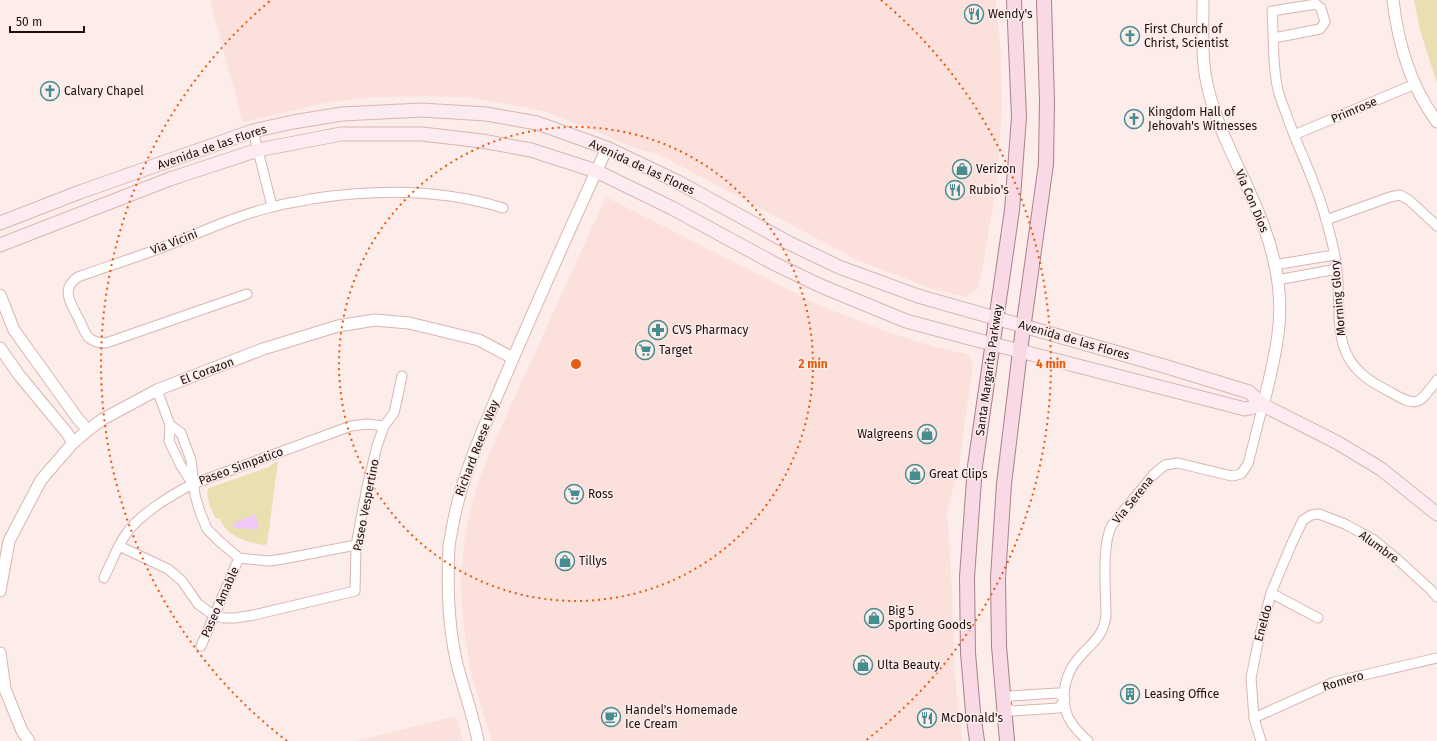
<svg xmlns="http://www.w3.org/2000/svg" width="1437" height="741" font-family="'Fira Sans',sans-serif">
<rect width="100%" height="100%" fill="#fcecea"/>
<!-- built -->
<g fill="#fce0dc">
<path d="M 210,0 L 996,0 L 1001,56 L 1002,107 L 997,182 L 979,287 L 966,297 L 933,289 L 859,261 L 660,155 L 635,148 L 586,127 L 549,113 L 514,105 L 465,97 L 422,96 L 374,97 L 329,102 L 243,122 Z"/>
<path d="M 606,197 L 821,306 L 887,332 L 938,348 L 967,354 L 973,364 L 958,471 L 947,510 L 951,572 L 955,679 L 962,741 L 492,741 L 470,669 L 463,620 L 461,580 L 465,535 L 476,487 L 498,434 Z"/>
<path d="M 456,716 L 463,741 L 356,741 Z"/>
</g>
<!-- green -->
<g fill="#eadfb0">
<path d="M 1414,0 L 1437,0 L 1437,83 L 1420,30 Z"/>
<path d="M 278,461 L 267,544 L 265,545 C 249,543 224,536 220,518 L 216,519 L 210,507 L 207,492 L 209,488 L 269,467 L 272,464 Z"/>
</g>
<!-- water -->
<path fill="#efc8f7" d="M 255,515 L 259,527 L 256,529 L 234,528 L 233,523 Z"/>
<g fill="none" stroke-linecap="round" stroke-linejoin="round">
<defs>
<g id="minor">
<path d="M 1274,38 L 1320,29 L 1325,22 L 1321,8 L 1316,4 L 1272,11 C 1274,37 1272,65 1278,90 C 1280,99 1284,107 1287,116 C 1299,151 1317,184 1326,220 C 1331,237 1336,254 1337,271 C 1341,302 1333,342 1355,367 C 1365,379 1379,386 1392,393 C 1419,409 1420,402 1437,380"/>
<path d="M 253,131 L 272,206"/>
<path d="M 1294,135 L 1415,84"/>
<path d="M 1326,220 L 1390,197 L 1400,195 L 1409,200 L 1437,226"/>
<path d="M 1274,265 L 1334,255"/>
<path d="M 1277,280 L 1337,269"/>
<path d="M 247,294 L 106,343 C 100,343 93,342 88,337 C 85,333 82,326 80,321 C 72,306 59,289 78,277 C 106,267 134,258 161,248 C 198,234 234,216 272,207 C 285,203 298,202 311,199 C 375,189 441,189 503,208"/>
<path d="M 157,390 L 170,425 L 169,441 L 180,464 L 192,483"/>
<path d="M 170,425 L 181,433 L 191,460 L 195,495 L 200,512 L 207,529 L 218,540 L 239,558 L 269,561 L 283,559 L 356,545"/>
<path d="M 119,546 L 168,569 L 182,581 L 198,604 L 209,612 L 223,618 L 235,618 L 254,615 L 355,591 L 356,545 L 367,487 L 377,446 L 384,426 L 394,413 L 402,376"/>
<path d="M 104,578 C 111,563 117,547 126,534 C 140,514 171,495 193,484 L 351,426 L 367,424 L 384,426"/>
<path d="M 1271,593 L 1318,618"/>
<path d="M 201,646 L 239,558"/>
<path d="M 1058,693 L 1065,699 L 1059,708 L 1012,711 L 1003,704 L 1010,696 Z"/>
<path d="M 1254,718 L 1334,682 L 1437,658"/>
<path d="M 1088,741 C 1079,733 1069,723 1066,711 C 1061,694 1066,672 1078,659 C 1091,643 1103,638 1106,616 C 1106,592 1101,545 1112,525 L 1153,475 L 1165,465 L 1178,463 L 1232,476 L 1241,474 L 1248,464 L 1263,405"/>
<path d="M 1261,741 L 1254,718 L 1251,678 L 1259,638 L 1271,593 L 1291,545 L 1303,520 L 1311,515 L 1319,514 L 1345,524 L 1374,540 L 1397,559 L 1430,589 L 1437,597"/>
</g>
<g id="tertiary">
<path d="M 1203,0 C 1203,28 1201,56 1207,84 C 1218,135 1247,179 1264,227 C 1276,260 1283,299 1278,334 C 1275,358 1269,382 1263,405"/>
<path d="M 1393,0 C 1398,44 1411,87 1437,122"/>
<path d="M 0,295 L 14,330 L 78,419 L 88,430"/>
<path d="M 0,348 L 19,375 L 67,433 L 73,443"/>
<path d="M 0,591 L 9,541 L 41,480 L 73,443 L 88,430 L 103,419 L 157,390 L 263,349 L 338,326 L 375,320 L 409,323 L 438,330 L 479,340 L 513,358"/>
<path d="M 0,653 L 5,689 L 22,731 L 29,741"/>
<path d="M 478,741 C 473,716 465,693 458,668 C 448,629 447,586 449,546 C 450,538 452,531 453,524 C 462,475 483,430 502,384 C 536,305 571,226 607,148"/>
</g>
<g id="secondary">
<path d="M 0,223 L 80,192 L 253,131 L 293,122 L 342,114 L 422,110 L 486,114 L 537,123 L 607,148 L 678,182 L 789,243 L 839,267 L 918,296 L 1164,366 L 1249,392 L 1263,405 L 1338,443 L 1381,469 L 1437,514"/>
<path d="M 0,245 L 170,179 L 258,150 L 341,134 L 422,134 L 482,141 L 531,150 L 596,171 L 672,208 L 775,264 L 821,286 L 906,321 L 973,339 L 1245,409 L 1263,405"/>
</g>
<g id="primary">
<path d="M 977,741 L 973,712 L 968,653 L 967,577 L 975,466 L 1012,210 L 1019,117 L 1014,0"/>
<path d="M 1007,741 L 999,646 L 998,578 L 1004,484 L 1020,351 L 1046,164 L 1047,102 L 1044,0"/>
</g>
</defs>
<!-- minor casing -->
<use href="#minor" stroke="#d9b6b0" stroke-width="11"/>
<!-- tertiary casing -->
<use href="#tertiary" stroke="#d9b6b0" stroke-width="13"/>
<!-- secondary casing -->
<use href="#secondary" stroke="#d9b6b0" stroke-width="15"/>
<!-- primary casing -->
<use href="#primary" stroke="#a8828d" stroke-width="16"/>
<!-- minor -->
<use href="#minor" stroke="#fff" stroke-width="9"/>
<!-- tertiary -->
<use href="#tertiary" stroke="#fff" stroke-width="11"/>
<!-- secondary -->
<use href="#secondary" stroke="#fcecf2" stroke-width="13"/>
<!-- primary -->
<use href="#primary" stroke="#f8d9e4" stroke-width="14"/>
</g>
<!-- distance rings -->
<g fill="none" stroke="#e8590c" stroke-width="2" stroke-dasharray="2 4">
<circle cx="576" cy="364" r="237"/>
<path d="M287 741A475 475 0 0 1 271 0M881 0A475 475 0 0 1 865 741"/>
</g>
<!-- icons -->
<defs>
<symbol id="restaurant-ring" viewBox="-11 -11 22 22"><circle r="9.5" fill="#fcecea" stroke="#468d90" stroke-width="1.5"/><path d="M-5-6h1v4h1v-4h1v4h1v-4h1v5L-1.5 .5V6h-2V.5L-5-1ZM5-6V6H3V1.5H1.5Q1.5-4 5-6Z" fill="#468d90"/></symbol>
<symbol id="church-ring" viewBox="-11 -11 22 22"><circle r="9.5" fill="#fcecea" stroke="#468d90" stroke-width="1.5"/><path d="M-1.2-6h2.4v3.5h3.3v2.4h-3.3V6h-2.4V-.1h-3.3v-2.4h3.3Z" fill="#468d90"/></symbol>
<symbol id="shop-ring" viewBox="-11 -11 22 22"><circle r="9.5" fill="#fcecea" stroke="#468d90" stroke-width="1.5"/><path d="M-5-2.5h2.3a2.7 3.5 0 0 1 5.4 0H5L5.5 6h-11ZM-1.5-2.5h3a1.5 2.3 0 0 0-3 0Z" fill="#468d90"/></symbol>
<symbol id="pharmacy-ring" viewBox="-11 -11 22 22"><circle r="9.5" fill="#fcecea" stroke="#468d90" stroke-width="1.5"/><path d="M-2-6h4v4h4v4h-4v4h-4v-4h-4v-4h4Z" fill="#468d90"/></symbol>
<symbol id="supermarket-ring" viewBox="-11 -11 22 22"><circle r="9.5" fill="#fcecea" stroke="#468d90" stroke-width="1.5"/><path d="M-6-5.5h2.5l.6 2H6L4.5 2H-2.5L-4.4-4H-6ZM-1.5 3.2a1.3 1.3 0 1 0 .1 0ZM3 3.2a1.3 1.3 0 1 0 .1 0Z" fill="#468d90"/></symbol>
<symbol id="building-ring" viewBox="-11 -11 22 22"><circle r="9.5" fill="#fcecea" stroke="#468d90" stroke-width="1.5"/><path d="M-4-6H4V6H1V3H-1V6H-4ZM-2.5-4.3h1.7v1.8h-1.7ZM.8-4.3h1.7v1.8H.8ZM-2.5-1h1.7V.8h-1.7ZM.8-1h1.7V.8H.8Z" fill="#468d90"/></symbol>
<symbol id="cafe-ring" viewBox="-11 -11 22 22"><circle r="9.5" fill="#fcecea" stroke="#468d90" stroke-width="1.5"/><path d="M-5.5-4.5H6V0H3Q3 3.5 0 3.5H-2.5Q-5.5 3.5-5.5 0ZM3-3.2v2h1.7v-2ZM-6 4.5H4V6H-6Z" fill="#468d90"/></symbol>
</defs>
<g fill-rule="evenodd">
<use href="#restaurant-ring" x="963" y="3" width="22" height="22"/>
<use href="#church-ring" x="1119" y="25" width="22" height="22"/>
<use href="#church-ring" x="39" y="80" width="22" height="22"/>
<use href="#church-ring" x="1123" y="108" width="22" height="22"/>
<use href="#shop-ring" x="951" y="158" width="22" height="22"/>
<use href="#restaurant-ring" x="944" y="179" width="22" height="22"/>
<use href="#pharmacy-ring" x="647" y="319" width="22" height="22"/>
<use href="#supermarket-ring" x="634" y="339" width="22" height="22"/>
<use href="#shop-ring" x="916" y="423" width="22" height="22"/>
<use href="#shop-ring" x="904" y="463" width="22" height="22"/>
<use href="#supermarket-ring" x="563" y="483" width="22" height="22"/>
<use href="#shop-ring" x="554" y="550" width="22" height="22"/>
<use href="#shop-ring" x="863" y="607" width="22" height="22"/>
<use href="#shop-ring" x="852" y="654" width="22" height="22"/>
<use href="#building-ring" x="1119" y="683" width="22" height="22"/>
<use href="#cafe-ring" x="600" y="706" width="22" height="22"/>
<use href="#restaurant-ring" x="916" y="707" width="22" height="22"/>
</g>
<g text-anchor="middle" stroke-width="3" stroke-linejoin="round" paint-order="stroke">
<!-- poi labels -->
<g font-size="12" fill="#1c100e" stroke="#fcecea" text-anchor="start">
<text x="988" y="18">Wendy's</text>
<text x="1144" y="33">First Church of<tspan x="1144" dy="14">Christ, Scientist</tspan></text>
<text x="64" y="95">Calvary Chapel</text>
<text x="1148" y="116">Kingdom Hall of<tspan x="1148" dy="14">Jehovah's Witnesses</tspan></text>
<text x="976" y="173">Verizon</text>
<text x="969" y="194">Rubio's</text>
<text x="672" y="334">CVS Pharmacy</text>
<text x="659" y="354">Target</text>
<text x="913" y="438" text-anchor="end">Walgreens</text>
<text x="929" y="478">Great Clips</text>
<text x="588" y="498">Ross</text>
<text x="579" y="565">Tillys</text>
<text x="888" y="615">Big 5<tspan x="888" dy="14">Sporting Goods</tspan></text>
<text x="877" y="669">Ulta Beauty</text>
<text x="1144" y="698">Leasing Office</text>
<text x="625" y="714">Handel's Homemade<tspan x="625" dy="14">Ice Cream</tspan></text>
<text x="941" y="722">McDonald's</text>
</g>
<!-- street labels -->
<g font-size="12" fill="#1c100e" stroke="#fcecea">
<text transform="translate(1354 110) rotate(-23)" y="4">Primrose</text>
<text transform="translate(212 147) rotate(-19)" y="4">Avenida de las Flores</text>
<text transform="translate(642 167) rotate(25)" y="4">Avenida de las Flores</text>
<text transform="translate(1252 201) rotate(67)" y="4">Via Con Dios</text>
<text transform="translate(174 242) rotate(-21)" y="4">Via Vicini</text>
<text transform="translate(1338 298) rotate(-95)" y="4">Morning Glory</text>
<text transform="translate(1074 340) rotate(16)" y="4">Avenida de las Flores</text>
<text transform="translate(989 370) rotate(-82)" y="4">Santa Margarita Parkway</text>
<text transform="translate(207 371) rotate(-21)" y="4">El Corazon</text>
<text transform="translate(477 448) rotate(-69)" y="4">Richard Reese Way</text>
<text transform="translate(241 466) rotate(-20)" y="4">Paseo Simpatico</text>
<text transform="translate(1133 500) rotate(-51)" y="4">Via Serena</text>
<text transform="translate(366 505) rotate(-79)" y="4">Paseo Vespertino</text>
<text transform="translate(1379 547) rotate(36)" y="4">Alumbre</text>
<text transform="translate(220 602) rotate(-66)" y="4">Paseo Amable</text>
<text transform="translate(1263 623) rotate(-75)" y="4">Eneldo</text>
<text transform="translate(1343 681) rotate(-17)" y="4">Romero</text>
</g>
</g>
<circle cx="576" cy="364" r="6" fill="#e8590c" stroke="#fcecea" stroke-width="2"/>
<g font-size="12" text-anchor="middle" font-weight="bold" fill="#e8590c" stroke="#fcecea" stroke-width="3" stroke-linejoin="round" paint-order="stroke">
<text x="813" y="368">2 min</text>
<text x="1051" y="368">4 min</text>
</g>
<!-- scale -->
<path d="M10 26v6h74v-6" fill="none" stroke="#1c100e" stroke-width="2"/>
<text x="16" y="26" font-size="12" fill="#1c100e" stroke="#fcecea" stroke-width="3" paint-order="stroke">50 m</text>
</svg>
